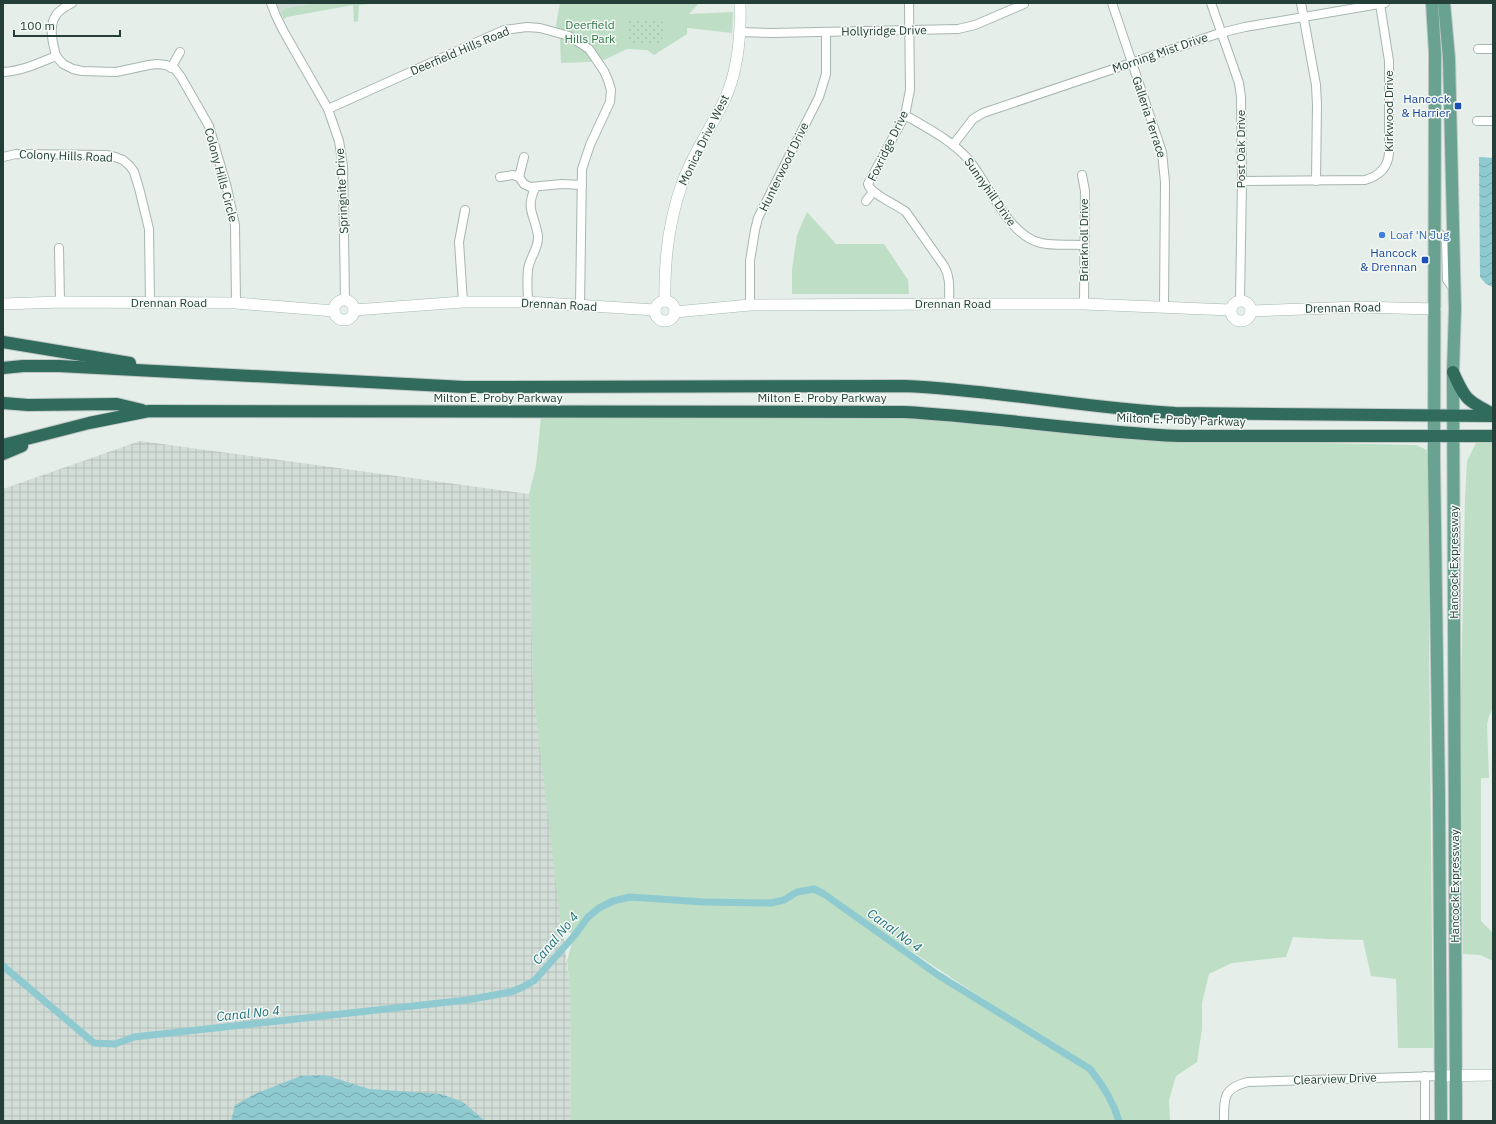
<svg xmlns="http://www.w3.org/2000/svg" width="1496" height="1124" font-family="'IBM Plex Sans',sans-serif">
<defs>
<pattern id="industrial-grid" width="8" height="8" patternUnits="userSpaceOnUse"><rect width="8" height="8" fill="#d3ddd8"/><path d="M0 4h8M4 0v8" fill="none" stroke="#b5bfba"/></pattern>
<pattern id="garden-dots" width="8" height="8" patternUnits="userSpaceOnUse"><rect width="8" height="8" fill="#bedec5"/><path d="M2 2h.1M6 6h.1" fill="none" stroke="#a3c0aa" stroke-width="1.8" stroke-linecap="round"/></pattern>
<pattern id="water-waves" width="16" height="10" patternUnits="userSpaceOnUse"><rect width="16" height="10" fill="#8fcad1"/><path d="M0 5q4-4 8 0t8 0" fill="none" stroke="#75a5aa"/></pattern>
</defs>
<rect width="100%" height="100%" fill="#e5eee9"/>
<!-- built -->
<path fill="#d3ddd8" d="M 276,3 L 317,3 L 286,8 L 280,12 Z"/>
<!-- industrial -->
<path fill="url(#industrial-grid)" d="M 140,441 L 529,494 L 533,691 L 570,989 L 571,1121 L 3,1121 L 3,489 Z"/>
<!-- green -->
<g fill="#bedec5" fill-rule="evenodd">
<path d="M 317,3 L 384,3 L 359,5 L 358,21 L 354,22 L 353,5 L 287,17 L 284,19 L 280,12 L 286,8 Z"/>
<path d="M 560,3 L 699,3 L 689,14 L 733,12 L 732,33 L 689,28 L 687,28 L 687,34 L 654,55 L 647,50 L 627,49 L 604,60 L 589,62 L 561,63 L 560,40 L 556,25 Z"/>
<path d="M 807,212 L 836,244 L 884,244 L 908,280 L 909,294 L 792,294 L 792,270 L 797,235 Z"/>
<path d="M 541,417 L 918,418 L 1134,439 L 1416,445 L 1429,451 L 1429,647 L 1433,1048 L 1398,1048 L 1396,979 L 1371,976 L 1363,940 L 1327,939 L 1293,937 L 1286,957 L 1232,963 L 1209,974 L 1202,1003 L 1202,1029 L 1197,1062 L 1176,1076 L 1169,1100 L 1170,1121 L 571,1121 L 570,989 L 567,961 L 574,936 L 561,925 L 533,691 L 529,494 L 536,466 ZM 817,891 L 825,894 L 1074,1059 L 938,975 Z"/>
<path d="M 1477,441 L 1493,441 L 1493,708 L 1489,716 L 1487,725 L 1489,778 L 1481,778 L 1481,921 L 1493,933 L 1493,961 L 1480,955 L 1463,954 L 1461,695 L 1465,499 L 1467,461 Z"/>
</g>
<!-- garden -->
<path fill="url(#garden-dots)" d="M 628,20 L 663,22 L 662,44 L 627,42 Z"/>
<!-- water -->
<g fill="url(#water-waves)">
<path d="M 1479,157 L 1493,158 L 1493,287 L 1486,284 L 1480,277 Z"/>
<path d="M 325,1075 L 369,1089 L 441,1094 L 463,1102 L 485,1121 L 231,1121 L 235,1105 L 257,1093 L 301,1076 Z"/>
</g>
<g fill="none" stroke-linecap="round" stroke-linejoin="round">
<!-- canal -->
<path stroke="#8fcad1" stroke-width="7" d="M 3,966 L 94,1043 L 115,1044 L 134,1037 L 467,1000 L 511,992 L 523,987 L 535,980 L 574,936 L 588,917 L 599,908 L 613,901 L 630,897 L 704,902 L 771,903 L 784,900 L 797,892 L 814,889 L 824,894 L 938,975 L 1090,1069 C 1103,1085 1113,1101 1119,1121"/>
<defs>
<g id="street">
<path d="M 271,3 L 276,16 L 284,32 L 328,109 L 339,141 L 343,166 L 345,300"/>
<path d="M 909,3 L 910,90 L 905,115 L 868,184 C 870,194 896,204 906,212 L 944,266 C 951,278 949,291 949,304"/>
<path d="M 1112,3 L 1162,152 L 1165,182 L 1164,307"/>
<path d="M 1211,3 L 1239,83 L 1241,97 L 1242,181 L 1240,301"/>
<path d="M 1301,3 L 1316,85 L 1317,105 L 1316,181"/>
<path d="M 740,32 L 771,33 L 958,29 L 975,25 L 1024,4"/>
<path d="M 1478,49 L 1493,49"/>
<path d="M 56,56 C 53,43 48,27 56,15 C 60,9 67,6 72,3"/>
<path d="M 171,68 L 180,52"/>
<path d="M 3,72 C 22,71 39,63 56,56 L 63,64 L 73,69 L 82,71 L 116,72 L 149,65 L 157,64 L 166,65 L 175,69 L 181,77 L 209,126 L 227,188 L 235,225 L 236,303"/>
<path d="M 328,109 L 504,30 L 527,27 L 540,28 L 569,36 L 589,49 L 604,71 L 608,80 L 611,90 L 610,102 L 590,145 L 582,169 L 580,306"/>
<path d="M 905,115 C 927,128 951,140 968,159 C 989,184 1008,236 1041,243 C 1054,246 1070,244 1084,245"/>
<path d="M 1477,121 L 1493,121"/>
<path d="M 953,145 L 973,119 L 983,113 L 1220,33 L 1245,27 L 1385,3"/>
<path d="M 3,157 L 16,154 L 106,155 L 115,157 L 123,160 L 130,166 L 134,172 L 139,188 L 149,229 L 150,303"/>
<path d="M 1082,175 L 1085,191 L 1084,304"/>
<path d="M 500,177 L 513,175 L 519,177 L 524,184 L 530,187 L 562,184 L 582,185"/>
<path d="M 519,177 L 524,157"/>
<path d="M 1242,181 L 1365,180 C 1379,176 1388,167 1389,153 L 1389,61 L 1380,4"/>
<path d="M 866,201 L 873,192"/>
<path d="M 1435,230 L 1446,240 L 1447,280 L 1454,289"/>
<path d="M 59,248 L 60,302"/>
<path d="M 463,302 L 459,242 L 465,210"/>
<path d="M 528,302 C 528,292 526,275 529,265 C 532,254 539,247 538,236 C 535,215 525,210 535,188"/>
<path d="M 750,305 L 750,261 L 755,230 L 758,218 L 770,194 L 819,97 L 826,74 L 826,32"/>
<path d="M 1425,1076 L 1425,1121"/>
<path d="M 1224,1121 C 1224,1098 1223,1088 1248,1082 L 1440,1076"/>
</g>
<g id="secondary">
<circle cx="344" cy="310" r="10"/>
<circle cx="1241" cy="311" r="10"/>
<path d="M 665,301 C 664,260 669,219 683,181 C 694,152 712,126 725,99 C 738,70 741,34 740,3"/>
<circle cx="665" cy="311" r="10"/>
<path d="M 3,304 L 60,302 L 236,303 L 334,311"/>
<path d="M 354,310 L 463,302 L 528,302 L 655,310"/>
<path d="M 1251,311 L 1359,307 L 1435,309"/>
<path d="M 675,312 L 750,305 L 949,304 L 1084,304 L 1230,310"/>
<path d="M 1440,1076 L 1493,1075"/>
</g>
<g id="primary">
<path d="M 1432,3 L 1435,53 L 1434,460 L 1439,797 L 1441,1121"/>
<path d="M 1444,3 L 1449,58 L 1455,309 L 1453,372 L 1456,1121"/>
</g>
<g id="highway">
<path d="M 3,342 L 130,363"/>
<path d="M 3,368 L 23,366 L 59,366 L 464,387 L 905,386 C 995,390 1084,408 1175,413 L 1493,416"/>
<path d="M 1453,372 C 1465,399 1466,400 1493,414"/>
<path d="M 3,403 L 28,405 L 117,404 L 142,410"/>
<path d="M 3,445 L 89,423 L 149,411 L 904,412 C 996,417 1087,432 1179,436 L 1493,436"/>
<path d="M 3,454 L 22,446"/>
</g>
</defs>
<!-- street casing -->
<use href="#street" stroke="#a7b6b0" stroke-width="10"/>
<!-- secondary casing -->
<use href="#secondary" stroke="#a3b9b0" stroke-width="12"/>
<!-- primary casing -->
<use href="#primary" stroke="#c2c9c7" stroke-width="14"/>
<!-- highway casing -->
<use href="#highway" stroke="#c2c9c7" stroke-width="14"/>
<!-- street -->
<use href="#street" stroke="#fff" stroke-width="8"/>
<!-- secondary -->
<use href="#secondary" stroke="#fff" stroke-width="11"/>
<!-- primary -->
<use href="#primary" stroke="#6aa291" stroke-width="12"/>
<!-- highway -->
<use href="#highway" stroke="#306b5c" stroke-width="12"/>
</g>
<!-- markers -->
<g fill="#1a4fb4" stroke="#f5faf7" stroke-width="1.5">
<rect x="1454" y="102" width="8" height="8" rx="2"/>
<rect x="1421" y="256" width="8" height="8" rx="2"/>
</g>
<circle fill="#3f7fe0" stroke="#f5faf7" stroke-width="1.5" cx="1382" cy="235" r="4"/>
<g text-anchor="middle" stroke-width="3" stroke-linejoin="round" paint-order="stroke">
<!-- park labels -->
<g font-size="12" fill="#2f7547" stroke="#f5faf7">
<text x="590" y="29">Deerfield<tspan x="590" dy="14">Hills Park</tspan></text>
</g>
<!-- street labels -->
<g font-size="12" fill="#243f37" stroke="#f5faf7">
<text transform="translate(884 31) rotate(-1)" y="4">Hollyridge Drive</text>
<text transform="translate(460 51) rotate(-23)" y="4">Deerfield Hills Road</text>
<text transform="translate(1160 53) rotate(-19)" y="4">Morning Mist Drive</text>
<text transform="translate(1389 111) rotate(-90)" y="4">Kirkwood Drive</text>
<text transform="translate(1149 117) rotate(72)" y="4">Galleria Terrace</text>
<text transform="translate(704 140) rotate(-64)" y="4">Monica Drive West</text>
<text transform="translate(888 146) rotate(-64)" y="4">Foxridge Drive</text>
<text transform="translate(1241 149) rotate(-90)" y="4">Post Oak Drive</text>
<text transform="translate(66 156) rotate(2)" y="4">Colony Hills Road</text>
<text transform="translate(784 167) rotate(-64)" y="4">Hunterwood Drive</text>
<text transform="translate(221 175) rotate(75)" y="4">Colony Hills Circle</text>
<text transform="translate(342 191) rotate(-93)" y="4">Springnite Drive</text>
<text transform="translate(990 192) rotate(55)" y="4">Sunnyhill Drive</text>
<text transform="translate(1084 240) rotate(-90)" y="4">Briarknoll Drive</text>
<text x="169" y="307">Drennan Road</text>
<text x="953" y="308">Drennan Road</text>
<text transform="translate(559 305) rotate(3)" y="4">Drennan Road</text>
<text transform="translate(1343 308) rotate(-1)" y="4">Drennan Road</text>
<text x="498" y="402">Milton E. Proby Parkway</text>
<text x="822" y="402">Milton E. Proby Parkway</text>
<text transform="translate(1181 420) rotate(2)" y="4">Milton E. Proby Parkway</text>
<text transform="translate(1454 562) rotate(-90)" y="4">Hancock Expressway</text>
<text transform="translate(1455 886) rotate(-90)" y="4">Hancock Expressway</text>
<text transform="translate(1335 1079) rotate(-2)" y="4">Clearview Drive</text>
</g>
<!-- transit labels -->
<g font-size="12" fill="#164399" stroke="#f5faf7" text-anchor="end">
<text x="1450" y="103">Hancock<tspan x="1450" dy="14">&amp; Harrier</tspan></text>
<text x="1417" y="257">Hancock<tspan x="1417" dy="14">&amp; Drennan</tspan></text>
</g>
<!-- shop labels -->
<g font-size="12" fill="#366cbe" stroke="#f5faf7" text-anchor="start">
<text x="1390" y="239">Loaf 'N Jug</text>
</g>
<!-- water labels -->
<g font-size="13" font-style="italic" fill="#1f707a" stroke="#f5faf7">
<text transform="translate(895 930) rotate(36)" y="5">Canal No 4</text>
<text transform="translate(555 938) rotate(-50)" y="5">Canal No 4</text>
<text transform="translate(248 1013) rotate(-6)" y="5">Canal No 4</text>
</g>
</g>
<!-- border -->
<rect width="1496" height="1124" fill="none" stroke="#243f37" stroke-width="8"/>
<!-- scale -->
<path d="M14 30v6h106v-6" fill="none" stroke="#243f37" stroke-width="2"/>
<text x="20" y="30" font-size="12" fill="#243f37" stroke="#f5faf7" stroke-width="3" paint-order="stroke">100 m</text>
</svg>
